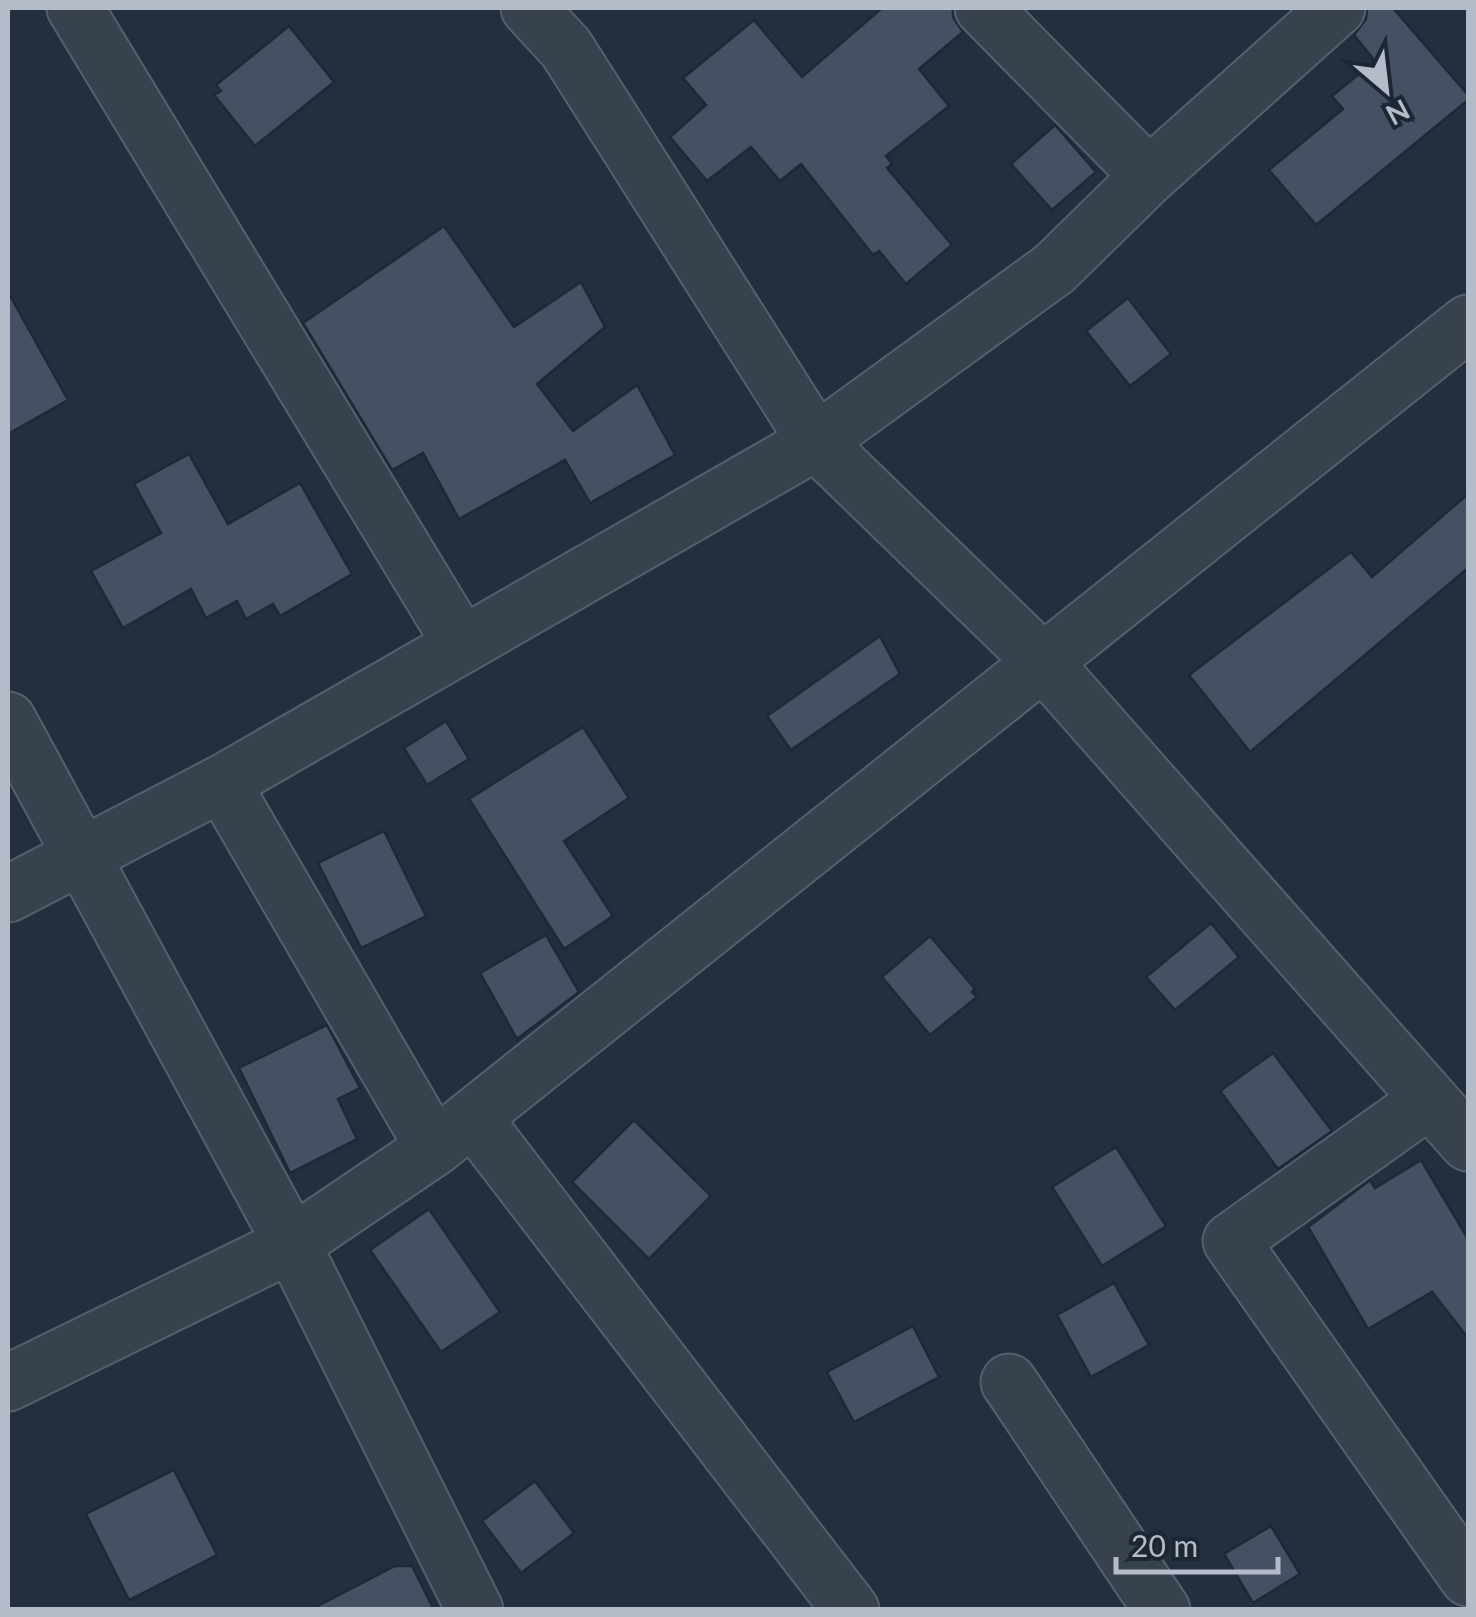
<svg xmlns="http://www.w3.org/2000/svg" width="1476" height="1617" font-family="Lato,sans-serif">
<rect width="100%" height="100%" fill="#242f3e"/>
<!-- building -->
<g fill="#455162" stroke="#1f2835" stroke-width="2.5">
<path d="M 882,8 L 953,8 L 953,17 L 963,32 L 919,69 L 949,106 L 886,156 L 892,164 L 887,168 L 952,245 L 906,284 L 879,251 L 873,255 L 801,164 L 780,181 L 751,147 L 707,181 L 670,137 L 706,105 L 683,78 L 754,20 L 802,77 Z"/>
<path d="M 1367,8 L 1393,8 L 1468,95 L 1468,100 L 1316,225 L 1269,170 L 1343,109 L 1332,96 L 1375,61 L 1354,35 L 1366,19 Z"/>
<path d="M 289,26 L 334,82 L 255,146 L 214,95 L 221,91 L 216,85 Z"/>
<path d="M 1055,125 L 1096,172 L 1052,210 L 1011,164 Z"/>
<path d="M 444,226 L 514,327 L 581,282 L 605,327 L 537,384 L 573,431 L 637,385 L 675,455 L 590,503 L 565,460 L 459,519 L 423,453 L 392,470 L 303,323 Z"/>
<path d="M 8,292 L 68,400 L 8,434 Z"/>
<path d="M 1128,298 L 1171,354 L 1130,386 L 1086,331 Z"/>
<path d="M 189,454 L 228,524 L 300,483 L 352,574 L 280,616 L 273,604 L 246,619 L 237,601 L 206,618 L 191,589 L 123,628 L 91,571 L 161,533 L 134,484 Z"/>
<path d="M 1468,494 L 1468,568 L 1250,752 L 1189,675 L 1351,552 L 1372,577 Z"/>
<path d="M 880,636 L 900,674 L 791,750 L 767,716 Z"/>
<path d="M 446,721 L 469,759 L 427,785 L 404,748 Z"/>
<path d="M 583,727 L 629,798 L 564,841 L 613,916 L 564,949 L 469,799 Z"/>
<path d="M 384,831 L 426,916 L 361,948 L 318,863 Z"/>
<path d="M 1211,923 L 1239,957 L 1175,1010 L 1146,977 Z"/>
<path d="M 546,935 L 579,992 L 517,1039 L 480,973 Z"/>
<path d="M 930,936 L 975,989 L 972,992 L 977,997 L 930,1035 L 882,977 Z"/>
<path d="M 327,1025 L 360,1088 L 338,1099 L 357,1139 L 290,1173 L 239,1068 Z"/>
<path d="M 1273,1053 L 1332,1131 L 1278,1169 L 1220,1091 Z"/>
<path d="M 634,1120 L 711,1196 L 649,1259 L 572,1182 Z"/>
<path d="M 1116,1147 L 1166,1226 L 1102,1266 L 1052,1187 Z"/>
<path d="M 1421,1160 L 1468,1239 L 1468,1338 L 1432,1292 L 1368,1329 L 1308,1227 L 1370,1180 L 1375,1188 Z"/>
<path d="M 429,1209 L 500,1312 L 441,1352 L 370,1250 Z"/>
<path d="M 1114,1283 L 1149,1345 L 1091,1377 L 1057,1315 Z"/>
<path d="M 913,1326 L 939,1377 L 854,1422 L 827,1372 Z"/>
<path d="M 174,1470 L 217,1555 L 129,1600 L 86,1514 Z"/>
<path d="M 535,1481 L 574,1533 L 521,1573 L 482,1521 Z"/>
<path d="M 1271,1526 L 1300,1574 L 1253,1603 L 1224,1554 Z"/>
<path d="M 395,1566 L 412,1566 L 434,1610 L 310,1610 Z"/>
</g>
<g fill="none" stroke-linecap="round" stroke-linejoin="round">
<defs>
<g id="minor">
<path d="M 75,8 L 462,645"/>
<path d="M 529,8 L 566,48 L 816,442 L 1043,662 L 1468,1143"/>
<path d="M 983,8 L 1149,176"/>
<path d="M 8,720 L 292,1244 L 475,1610"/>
<path d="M 222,783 L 434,1148"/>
<path d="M 8,894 L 222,783 L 816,442 L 1054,269 L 1149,176 L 1337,8"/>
<path d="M 1429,1100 L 1231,1241 L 1468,1578"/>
<path d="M 473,1118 L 851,1610"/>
<path d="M 1009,1382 L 1162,1610"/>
<path d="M 8,1383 L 292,1244 L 434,1148 L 1468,323"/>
</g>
</defs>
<!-- minor casing -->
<use href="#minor" stroke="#565f6c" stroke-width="59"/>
<!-- minor -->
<use href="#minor" stroke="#38414e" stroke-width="55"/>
</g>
<!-- border -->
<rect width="1476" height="1617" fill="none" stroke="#b4bcc9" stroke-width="20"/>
<!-- north arrow -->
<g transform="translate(1386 90) rotate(152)" stroke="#1d2633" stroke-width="8" paint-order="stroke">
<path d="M0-8L18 38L0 25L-18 38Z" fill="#b4bcc9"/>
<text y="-15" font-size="28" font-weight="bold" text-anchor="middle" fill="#b4bcc9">N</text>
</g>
<!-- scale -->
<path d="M1116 1557v15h162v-15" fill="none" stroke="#b4bcc9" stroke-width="5"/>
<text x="1131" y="1557" font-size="30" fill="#b4bcc9" stroke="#1d2633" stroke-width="8" paint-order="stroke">20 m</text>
</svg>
